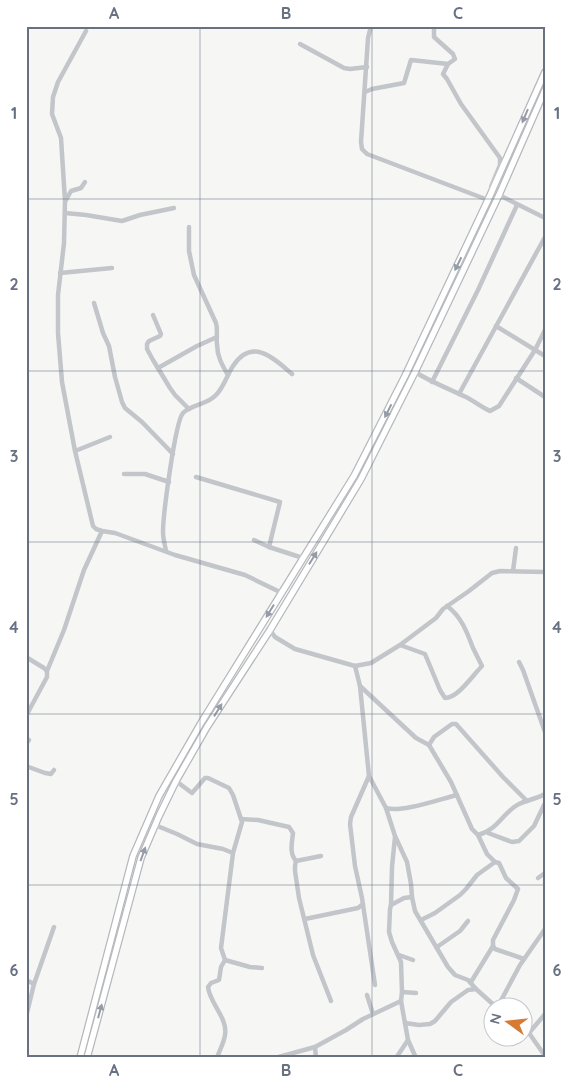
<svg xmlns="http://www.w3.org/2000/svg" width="571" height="1084" font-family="Quicksand,sans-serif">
<rect width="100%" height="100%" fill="#f6f7f4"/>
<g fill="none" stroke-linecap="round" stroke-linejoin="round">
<defs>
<g id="major">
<path d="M 80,1058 L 133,856 L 159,796 L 201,723 L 354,476 L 405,376 L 488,200 L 545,72"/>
<path d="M 87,1058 L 141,858 L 159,816 L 176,781 L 207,727 L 270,630 L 361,479 L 415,372 L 463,271 L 499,195 L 545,90"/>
</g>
</defs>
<!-- major casing -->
<use href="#major" stroke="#b6b8bc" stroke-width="8"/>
<!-- minor -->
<g stroke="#c2c5c9" stroke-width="4.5">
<path d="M 371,26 L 368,38 L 361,142 L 362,149 L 367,154 L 488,200"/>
<path d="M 434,26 L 434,37 L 453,54 L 455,59 L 448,64 L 443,74 L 447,79 L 461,104 L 500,158 L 500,165 L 491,187"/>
<path d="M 86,31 L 58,82 L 53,97 L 52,114 L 61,138 L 65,201 L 64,243 L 58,295 L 58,333 L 62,382 L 75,451 L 93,526 L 96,529 L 102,531 L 115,533 L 175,555 L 245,575 L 282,593"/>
<path d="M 300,44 L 344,68 L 350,69 L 367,67"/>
<path d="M 365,92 L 372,89 L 404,83 L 411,60 L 448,64"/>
<path d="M 499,195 L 545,218"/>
<path d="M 66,200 L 71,191 L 81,188 L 85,182"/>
<path d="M 65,213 L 86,215 L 122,221 L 140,215 L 174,208"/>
<path d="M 189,227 L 189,251 L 194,275 L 216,323 C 218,330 216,337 217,344 C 217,356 222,365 228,375"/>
<path d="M 60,273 L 112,268"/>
<path d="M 94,303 L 103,333 L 109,346 L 115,377 L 122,402 L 125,408 L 142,422 L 173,454"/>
<path d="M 153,315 L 161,334 L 160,336 L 149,341 L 147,344 L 147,349 L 153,360 L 170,388 L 175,395 L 189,409"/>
<path d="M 496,326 L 545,356"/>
<path d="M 158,368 L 197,346 L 217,337"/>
<path d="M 415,372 C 431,382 449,389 466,397 C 474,401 481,407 490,411 L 499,406 L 535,350 L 545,330"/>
<path d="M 516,378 L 545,397"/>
<path d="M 432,382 L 478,290 L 517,205"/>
<path d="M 459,394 L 545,237"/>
<path d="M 75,451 L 110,437"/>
<path d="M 124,474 L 145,474 L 169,482"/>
<path d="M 196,477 L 280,502 L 269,547"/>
<path d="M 254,540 L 269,547 L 303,558"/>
<path d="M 166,551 C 165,545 163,539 163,532 C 163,516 175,422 183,413 C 192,404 207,405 216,395 C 224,387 227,375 233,366 C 252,337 274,358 292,374"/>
<path d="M 513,571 L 516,548"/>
<path d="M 270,630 L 275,637 L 295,649 L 355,666 L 360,686 L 369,776 L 386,808 L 395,836 L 407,862 L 411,884 L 412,897 L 415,911 L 448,967 L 455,975 L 468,980 L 476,989 L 495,1006"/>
<path d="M 400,645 L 425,654 L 440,690 L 445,698 C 458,698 473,675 482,666 C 479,660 476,654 473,648 C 467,632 461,616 447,606"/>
<path d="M 26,657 L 44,668 L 47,671"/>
<path d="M 519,662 L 523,670 L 545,732"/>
<path d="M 355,666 L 371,663 L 400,645 L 436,618 L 443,609 L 469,591 L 492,573 L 500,571 L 545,572"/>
<path d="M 360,686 L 416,738 L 429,745 L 451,782 L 472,829 L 478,835 L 487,854 L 495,862"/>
<path d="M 26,716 L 47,677 L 47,671 L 64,630 L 84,570 L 102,531"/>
<path d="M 26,744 L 29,740"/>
<path d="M 429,745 L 434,737 L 452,724 L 456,724 L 503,777 L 527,801"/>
<path d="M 26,766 L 45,773 L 51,774 L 54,770"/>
<path d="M 369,776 L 351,817 L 350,824 L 355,866 L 362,898 L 375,985"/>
<path d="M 176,781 L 192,793 L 205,778 L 208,778 L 229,788 L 233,795 L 242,822 L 233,853 L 221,948 L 225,960 L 221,967 L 219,980 L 211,983 L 208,987 C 210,1004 228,1018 225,1035 C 224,1043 219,1051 217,1058"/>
<path d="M 386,808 C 401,813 440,799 457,795"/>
<path d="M 241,819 L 258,820 L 289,827 L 293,833 C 292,843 289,853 296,861"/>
<path d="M 155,825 L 177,834 L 197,844 L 223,849 L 233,853"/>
<path d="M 488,833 L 512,842 L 519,841 L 534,826 L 544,805"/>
<path d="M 478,835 C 498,830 503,812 519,804 C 527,800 536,799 545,794"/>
<path d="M 395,837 L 392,867 L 391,905 L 390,909 L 389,932 L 392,942 L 401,962 L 402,992 L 401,1001 L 408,1040 L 416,1058"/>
<path d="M 321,856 L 296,861 L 295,866 L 295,871 L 299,898 L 313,955 L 331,1001"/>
<path d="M 538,878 L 545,873"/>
<path d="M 391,905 L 404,898 L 412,897"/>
<path d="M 305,919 L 358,908 L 363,904"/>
<path d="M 421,920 L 435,913 L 460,895 L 466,889 L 477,875 L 495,862 L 499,863 L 506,878 L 518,889 L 514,900 L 493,940 L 493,946 L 471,982"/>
<path d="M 493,946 L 495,949 L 524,959"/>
<path d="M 437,947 L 460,931 L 468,921"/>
<path d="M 399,955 L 413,960"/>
<path d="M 225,960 L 250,967 L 262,968"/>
<path d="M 26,980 L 34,984"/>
<path d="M 402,992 L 416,993"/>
<path d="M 367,995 L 373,1014"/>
<path d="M 498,1006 L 520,965 L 545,929"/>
<path d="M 26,1017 L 34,984 L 54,927"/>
<path d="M 405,1023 L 419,1025 L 430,1024 L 435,1021 L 451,1002 L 468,990 L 476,989"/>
<path d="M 524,1029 L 529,1033 L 545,1056"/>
<path d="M 529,1033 L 545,1014"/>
<path d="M 315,1047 L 316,1058"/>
<path d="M 275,1058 L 315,1047 L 346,1030 L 363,1019 L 401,1001"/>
<path d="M 396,1058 L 408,1040"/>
</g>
<!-- major -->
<use href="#major" stroke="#fff" stroke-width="5.5"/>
</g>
<!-- one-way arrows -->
<defs><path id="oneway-solid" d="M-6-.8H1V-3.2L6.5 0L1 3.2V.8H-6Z" transform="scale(1.25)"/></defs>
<g fill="#959ca8">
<use href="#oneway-solid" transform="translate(525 116) rotate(113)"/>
<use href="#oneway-solid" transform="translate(458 264) rotate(116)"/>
<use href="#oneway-solid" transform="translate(388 411) rotate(117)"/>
<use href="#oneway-solid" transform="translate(313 558) rotate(-58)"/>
<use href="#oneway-solid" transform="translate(270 611) rotate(122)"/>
<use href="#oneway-solid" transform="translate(218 710) rotate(-58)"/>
<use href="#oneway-solid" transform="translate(143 854) rotate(-70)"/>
<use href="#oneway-solid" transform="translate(100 1011) rotate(-75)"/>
</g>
<!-- grid -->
<path fill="none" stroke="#687182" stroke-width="1" stroke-opacity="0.55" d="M 200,26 L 200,1058M 372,26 L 372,1058M 26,199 L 545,199M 26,371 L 545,371M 26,542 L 545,542M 26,714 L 545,714M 26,885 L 545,885"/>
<!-- border -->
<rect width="571" height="1084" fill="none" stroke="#ffffff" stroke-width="55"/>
<!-- north arrow -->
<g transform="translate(508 1022) rotate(285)"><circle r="24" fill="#ffffff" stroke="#c3c6cd"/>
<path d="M0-4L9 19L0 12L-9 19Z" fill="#d67b35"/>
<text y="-8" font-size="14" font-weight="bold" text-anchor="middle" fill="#687182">N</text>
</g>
<rect x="28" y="28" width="516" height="1028" fill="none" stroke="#687182" stroke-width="2"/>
<g font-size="16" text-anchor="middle" font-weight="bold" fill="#687182">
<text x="114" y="19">A</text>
<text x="286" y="19">B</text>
<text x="458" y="19">C</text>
<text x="14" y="119">1</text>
<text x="557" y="119">1</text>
<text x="14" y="290">2</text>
<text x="557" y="290">2</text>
<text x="14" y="462">3</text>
<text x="557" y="462">3</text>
<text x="14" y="633">4</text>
<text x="557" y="633">4</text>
<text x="14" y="805">5</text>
<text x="557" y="805">5</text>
<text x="14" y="976">6</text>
<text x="557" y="976">6</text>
<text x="114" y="1076">A</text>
<text x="286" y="1076">B</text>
<text x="458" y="1076">C</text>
</g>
</svg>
